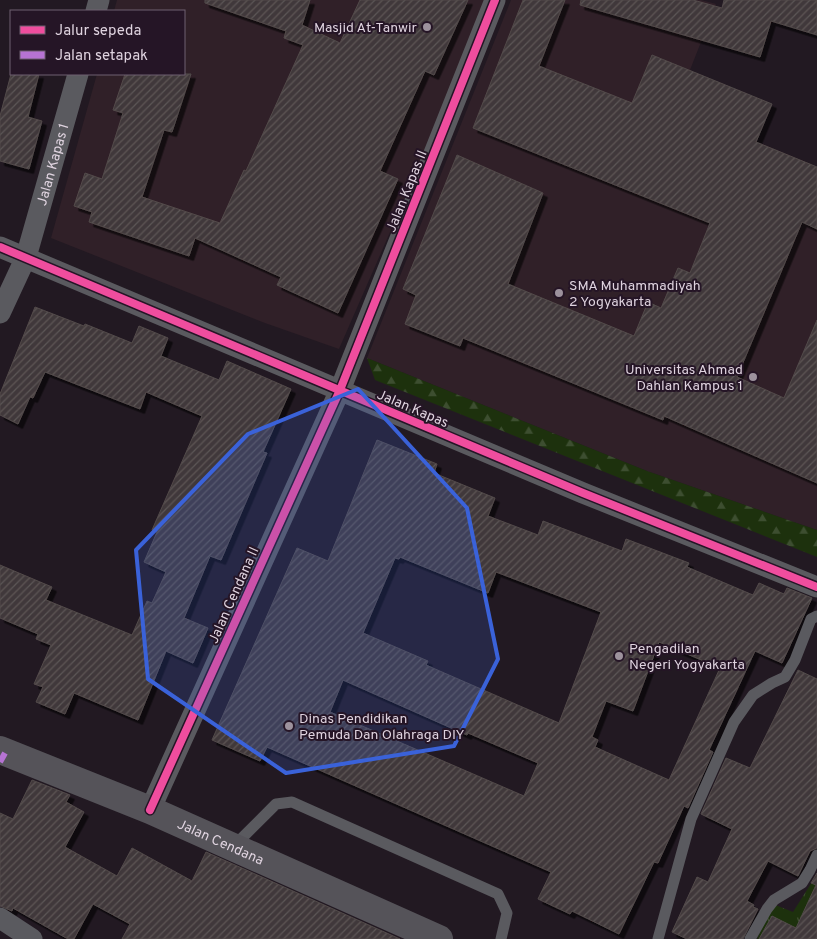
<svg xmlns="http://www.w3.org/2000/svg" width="817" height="939" font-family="Overpass,sans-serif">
<defs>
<pattern id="grass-tufts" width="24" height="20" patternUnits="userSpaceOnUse" patternTransform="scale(1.25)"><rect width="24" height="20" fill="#1d310d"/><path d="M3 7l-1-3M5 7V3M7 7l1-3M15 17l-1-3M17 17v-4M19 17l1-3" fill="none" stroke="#3d4e30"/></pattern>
<pattern id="forest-firs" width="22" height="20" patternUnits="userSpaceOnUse" patternTransform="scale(1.25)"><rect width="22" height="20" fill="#1d310d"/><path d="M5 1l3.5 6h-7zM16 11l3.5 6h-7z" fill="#3d4e30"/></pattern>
<pattern id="building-hatch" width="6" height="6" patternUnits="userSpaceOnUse" patternTransform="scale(1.25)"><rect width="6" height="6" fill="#41393a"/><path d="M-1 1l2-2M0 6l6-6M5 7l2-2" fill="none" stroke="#5c5556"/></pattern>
<filter id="shadow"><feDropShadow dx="4.5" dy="4.5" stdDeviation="0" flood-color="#0009"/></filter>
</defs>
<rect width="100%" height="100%" fill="#221922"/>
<!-- education -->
<g fill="#302028">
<path d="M 117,0 L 485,0 L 490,3 L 339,349 L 265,323 L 51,238 L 97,74 L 184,74 L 184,11 L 114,11 Z"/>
<path d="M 511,0 L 701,0 L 716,4 L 675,108 L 811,164 L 805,179 L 817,184 L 817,530 L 647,471 L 367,358 Z"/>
</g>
<!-- grass -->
<path fill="url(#grass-tufts)" d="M 812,882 L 817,884 L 817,939 L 757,939 L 773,904 L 793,912 Z"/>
<!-- forest -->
<path fill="url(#forest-firs)" d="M 367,358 L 647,471 L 817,530 L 817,557 L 375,380 Z"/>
<!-- building -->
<g fill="url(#building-hatch)" stroke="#524a4a" fill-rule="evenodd" filter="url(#shadow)">
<path d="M 205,0 L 310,0 L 302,25 L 340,43 L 360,0 L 468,0 L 434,75 L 425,71 L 380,171 L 398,179 L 338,313 L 277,285 L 281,277 L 195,238 L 189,256 L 89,222 L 92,212 L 74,206 L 85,173 L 102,179 L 123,113 L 113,110 L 125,74 L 191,74 L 172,132 L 164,130 L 142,197 L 220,223 L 244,170 L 246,171 L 303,45 L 284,38 L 286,31 L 205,3 Z"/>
<path d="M 523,0 L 565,0 L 539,66 L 632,103 L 652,55 L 772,104 L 756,142 L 817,167 L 817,229 L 802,222 L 737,377 L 784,398 L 817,320 L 817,483 L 664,416 L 663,420 L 463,338 L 460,346 L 405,324 L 416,295 L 403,289 L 457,155 L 543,193 L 508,284 L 634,336 L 648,302 L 661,308 L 678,268 L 690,273 L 710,223 L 473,128 Z"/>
<path d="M 581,0 L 693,0 L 722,8 L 724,0 L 817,0 L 817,35 L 771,21 L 760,57 L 580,5 Z"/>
<path d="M 11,74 L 39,74 L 28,117 L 42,121 L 29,169 L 0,161 L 0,116 Z"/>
<path d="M 35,307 L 84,326 L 85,324 L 132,343 L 139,326 L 168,338 L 161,356 L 219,380 L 227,361 L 291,389 L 263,452 L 267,453 L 221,560 L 210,556 L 184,618 L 208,628 L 193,663 L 166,651 L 138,720 L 74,693 L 65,714 L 36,702 L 43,687 L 34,684 L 51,645 L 36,639 L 38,634 L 0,618 L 0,565 L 52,587 L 46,600 L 132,635 L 147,601 L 152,603 L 166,572 L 144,562 L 157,532 L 152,530 L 202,416 L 146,392 L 140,409 L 45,372 L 33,398 L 30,397 L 18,424 L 0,415 L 0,394 Z"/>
<path d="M 377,440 L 437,464 L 434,473 L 495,498 L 488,516 L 538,535 L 543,521 L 622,551 L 626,539 L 689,563 L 687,567 L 753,595 L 759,583 L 784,594 L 787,588 L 812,598 L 782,663 L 755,651 L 709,750 L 713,752 L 688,808 L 684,806 L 658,863 L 654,862 L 619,934 L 572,911 L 570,914 L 538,899 L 551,872 L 267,747 L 260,761 L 212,740 L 297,548 L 328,561 ZM 400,557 L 488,593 L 496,572 L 601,612 L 559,723 L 426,665 L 428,661 L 363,633 L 395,558 L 399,559 ZM 659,642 L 720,668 L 669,780 L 595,747 L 598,740 L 592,737 L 606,701 L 633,711 ZM 343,680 L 467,735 L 468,733 L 538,763 L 524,796 L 330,712 Z"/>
<path d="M 798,670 L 817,679 L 817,848 L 810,851 L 798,876 L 768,861 L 747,901 L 754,905 L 753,907 L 758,909 L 743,939 L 687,939 L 672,932 L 697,877 L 708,882 L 732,829 L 701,814 L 726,758 L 750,768 Z"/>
<path d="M 32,780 L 70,795 L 66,802 L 84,812 L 65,847 L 117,876 L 132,848 L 192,881 L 206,852 L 400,939 L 122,939 L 130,924 L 93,904 L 74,939 L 68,939 L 13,908 L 12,911 L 0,906 L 0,813 L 13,819 Z"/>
<path d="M 817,873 L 817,939 L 759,939 L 772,916 L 796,928 L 816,885 L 811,883 Z"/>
</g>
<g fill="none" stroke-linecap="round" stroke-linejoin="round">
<!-- lane -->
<g stroke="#5a5a5f" stroke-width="11">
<path d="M 234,846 L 276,804 L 292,802 L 498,894 L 507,913 L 501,939"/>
<path d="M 658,939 L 691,819 L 734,722 L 753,695 L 772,683 L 785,677 L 795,660 L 811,619 L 817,616"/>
<path d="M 750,939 L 767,909 L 774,900 L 802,883 L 810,870 L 817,855"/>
</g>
<!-- street -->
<g stroke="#5a5a5f" stroke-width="21">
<path d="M 96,11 L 99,0"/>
<path d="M 0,247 L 583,493 L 817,587"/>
<path id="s1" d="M 0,313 L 26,257 L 78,74"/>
<path d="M 150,810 L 340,390 L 495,0"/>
<path d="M 0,918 L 32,939"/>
</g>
<!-- secondary -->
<path stroke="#555359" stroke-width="28" id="s2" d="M 0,750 L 150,810 L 439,939"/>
<!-- quiet -->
<path stroke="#b673d3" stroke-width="6" stroke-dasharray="12 6" stroke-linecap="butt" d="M 0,762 L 5,753"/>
<defs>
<g id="cycleway">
<path d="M 0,247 L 583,493 L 817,587"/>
<path d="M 150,810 L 340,390 L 495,0"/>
</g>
</defs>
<!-- cycleway casing -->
<use href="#cycleway" stroke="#251526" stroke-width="11"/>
<!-- cycleway -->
<use href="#cycleway" stroke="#ef4d9e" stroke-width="8"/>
</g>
<!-- marked area -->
<path fill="#3a62d9" fill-opacity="0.2" stroke="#3a62d9" stroke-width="4" stroke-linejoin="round" d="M 358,389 L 467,508 L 498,659 L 454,746 L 286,773 L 148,679 L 136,550 L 248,434 Z"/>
<!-- markers -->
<g fill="#9d929d" stroke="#251526" stroke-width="2">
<circle cx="427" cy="27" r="5"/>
<circle cx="559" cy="293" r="5"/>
<circle cx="753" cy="377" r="5"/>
<circle cx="619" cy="656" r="5"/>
<circle cx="289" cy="726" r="5"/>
</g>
<g text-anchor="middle" stroke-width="4" stroke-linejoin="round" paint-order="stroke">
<!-- poi labels -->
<g font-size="14" fill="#dfd3df" stroke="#251526" text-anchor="start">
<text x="417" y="32" text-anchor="end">Masjid At-Tanwir</text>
<text x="569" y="290">SMA Muhammadiyah<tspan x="569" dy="16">2 Yogyakarta</tspan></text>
<text x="743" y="374" text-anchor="end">Universitas Ahmad<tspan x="743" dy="16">Dahlan Kampus 1</tspan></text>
<text x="629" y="653">Pengadilan<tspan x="629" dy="16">Negeri Yogyakarta</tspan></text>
<text x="299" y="723">Dinas Pendidikan<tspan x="299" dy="16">Pemuda Dan Olahraga DIY</tspan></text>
</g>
<!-- street labels -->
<g font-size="14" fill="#dfd3df" stroke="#251526">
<text dy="5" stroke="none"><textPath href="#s1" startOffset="158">Jalan Kapas 1</textPath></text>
<text transform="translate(406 191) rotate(-68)" y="5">Jalan Kapas II</text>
<text transform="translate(413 408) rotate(23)" y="5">Jalan Kapas</text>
<text transform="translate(233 595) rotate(-66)" y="5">Jalan Cendana II</text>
<text dy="5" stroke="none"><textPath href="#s2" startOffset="239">Jalan Cendana</textPath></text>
</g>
</g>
<!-- legend -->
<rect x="10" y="10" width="175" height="65" fill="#251526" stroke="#6f6170"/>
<rect x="20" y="26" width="25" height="8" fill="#ef4d9e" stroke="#6f6170"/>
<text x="55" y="35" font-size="15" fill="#dfd3df">Jalur sepeda</text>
<rect x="20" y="51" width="25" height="8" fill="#b673d3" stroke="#6f6170"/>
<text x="55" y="60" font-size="15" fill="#dfd3df">Jalan setapak</text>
</svg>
